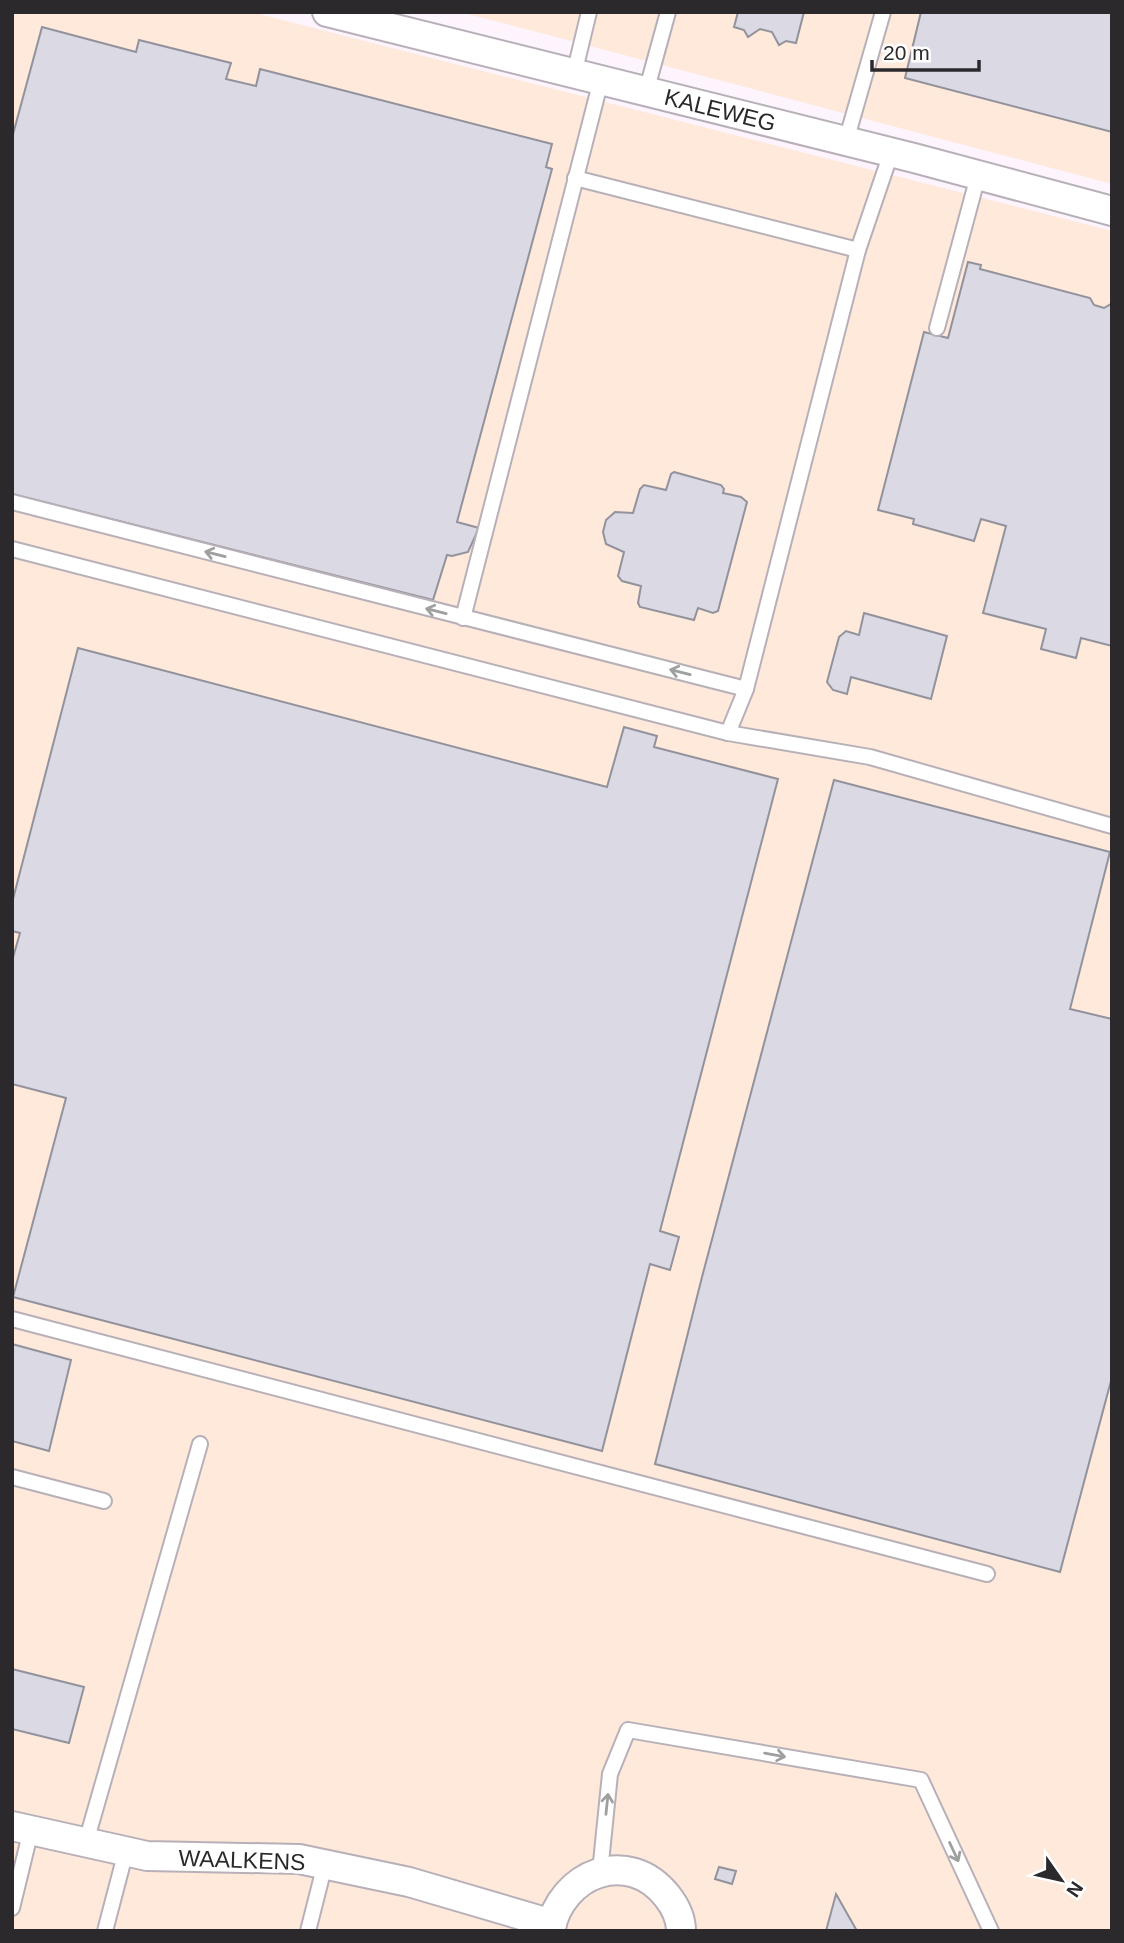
<svg xmlns="http://www.w3.org/2000/svg" width="1124" height="1943" font-family="Helvetica,sans-serif">
<rect width="100%" height="100%" fill="#fdf4fd"/>
<!-- industrial -->
<g fill="#fee9db">
<path d="M 12,12 L 251,12 L 1112,231 L 1112,1931 L 12,1931 Z"/>
<path d="M 460,12 L 1112,12 L 1112,184 L 560,38 Z"/>
</g>
<!-- building -->
<g fill="#dad9e4" stroke="#92929c" stroke-width="2">
<path d="M 738,12 L 804,12 L 796,43 L 786,41 L 779,45 L 772,32 L 760,29 L 748,37 L 744,30 L 734,27 Z"/>
<path d="M 921,12 L 1112,12 L 1112,132 L 905,78 Z"/>
<path d="M 42,27 L 136,52 L 139,40 L 231,63 L 226,79 L 256,86 L 260,69 L 552,144 L 546,167 L 552,169 L 457,522 L 479,528 L 468,552 L 452,556 L 447,555 L 433,600 L 12,494 L 12,138 Z"/>
<path d="M 968,262 L 981,265 L 980,269 L 1090,298 L 1094,305 L 1104,308 L 1111,304 L 1112,306 L 1112,646 L 1081,638 L 1076,658 L 1041,649 L 1046,629 L 983,613 L 1006,526 L 981,519 L 974,541 L 913,524 L 914,519 L 878,510 L 924,332 L 948,338 Z"/>
<path d="M 674,472 L 721,485 L 724,489 L 723,493 L 741,497 L 747,502 L 718,611 L 713,613 L 698,608 L 694,620 L 640,607 L 638,603 L 641,586 L 622,581 L 618,576 L 624,552 L 606,544 L 603,532 L 606,520 L 615,512 L 633,513 L 640,489 L 644,485 L 666,490 L 671,474 Z"/>
<path d="M 864,613 L 947,636 L 931,699 L 851,677 L 847,694 L 833,690 L 827,682 L 839,637 L 846,631 L 859,635 Z"/>
<path d="M 78,648 L 607,787 L 624,727 L 657,736 L 654,747 L 778,779 L 660,1231 L 679,1237 L 670,1270 L 650,1264 L 602,1451 L 13,1297 L 66,1098 L 12,1084 L 12,961 L 20,933 L 12,931 L 12,903 Z"/>
<path d="M 834,780 L 1110,852 L 1070,1009 L 1112,1019 L 1112,1377 L 1060,1572 L 655,1464 L 702,1277 Z"/>
<path d="M 12,1344 L 71,1360 L 49,1451 L 12,1441 Z"/>
<path d="M 12,1669 L 84,1687 L 69,1743 L 12,1729 Z"/>
<path d="M 719,1867 L 736,1871 L 732,1884 L 715,1879 Z"/>
<path d="M 836,1894 L 857,1931 L 826,1931 Z"/>
</g>
<g fill="none" stroke-linecap="round" stroke-linejoin="round">
<defs>
<g id="lane">
<path d="M 574,74 L 589,12"/>
<path d="M 646,92 L 668,12"/>
<path d="M 846,141 L 883,12"/>
<path d="M 575,178 L 858,250 L 891,153"/>
<path d="M 937,328 L 978,176"/>
<path d="M 12,502 L 746,689"/>
<path d="M 12,549 L 728,733 L 746,689 L 858,250"/>
<path d="M 463,618 L 601,80"/>
<path d="M 728,733 L 870,757 L 1112,826"/>
<path d="M 12,1319 L 987,1574"/>
<path d="M 12,1477 L 104,1501"/>
<path d="M 86,1842 L 200,1444"/>
<path d="M 600,1872 L 610,1774 L 628,1730 L 921,1780 L 991,1931"/>
<path d="M 12,1908 L 31,1830"/>
<path d="M 105,1931 L 126,1851"/>
<path d="M 308,1931 L 325,1864"/>
</g>
<g id="street">
<path d="M 327,12 L 914,158 L 1112,211"/>
<path d="M 12,1826 L 147,1856 L 299,1859 L 409,1882 L 552,1924"/>
<path d="M 550,1931 C 561,1873 628,1847 667,1896 C 675,1906 681,1918 681,1931"/>
</g>
</defs>
<!-- lane casing -->
<use href="#lane" stroke="#b8b0b8" stroke-width="18"/>
<!-- street casing -->
<use href="#street" stroke="#b8b0b8" stroke-width="32"/>
<!-- lane -->
<use href="#lane" stroke="#fff" stroke-width="14"/>
<!-- street -->
<use href="#street" stroke="#fff" stroke-width="28"/>
</g>
<!-- one-way arrows -->
<defs><path id="oneway-shaft" d="M-6 0H5M1.5-3L5.5 0L1.5 3" fill="none" stroke-width="1.6" stroke-linecap="round" stroke-linejoin="round" transform="scale(1.75)"/></defs>
<g stroke="#a09fa0">
<use href="#oneway-shaft" transform="translate(215 554) rotate(-166)"/>
<use href="#oneway-shaft" transform="translate(436 611) rotate(-166)"/>
<use href="#oneway-shaft" transform="translate(680 672) rotate(-166)"/>
<use href="#oneway-shaft" transform="translate(775 1755) rotate(10)"/>
<use href="#oneway-shaft" transform="translate(607 1804) rotate(-84)"/>
<use href="#oneway-shaft" transform="translate(954 1852) rotate(65)"/>
</g>
<g text-anchor="middle" stroke-width="7" stroke-linejoin="round" paint-order="stroke">
<!-- street labels -->
<g font-size="23" fill="#2c292c" stroke="#fff">
<text transform="translate(720 110) rotate(14)" y="8">KALEWEG</text>
<text transform="translate(242 1860) rotate(2)" y="8">WAALKENS</text>
</g>
</g>
<!-- border -->
<rect width="1124" height="1943" fill="none" stroke="#2c292c" stroke-width="28"/>
<!-- north arrow -->
<g transform="translate(1061 1880) rotate(124)" stroke="#ffffff" stroke-width="5" paint-order="stroke">
<path d="M0-5L12 26L0 18L-12 26Z" fill="#2c292c"/>
<text y="-10" font-size="19" font-weight="bold" text-anchor="middle" fill="#2c292c">N</text>
</g>
<!-- scale -->
<path d="M872 60v10h107v-10" fill="none" stroke="#2c292c" stroke-width="3.5"/>
<text x="883" y="60" font-size="21" fill="#2c292c" stroke="#ffffff" stroke-width="5" paint-order="stroke">20 m</text>
</svg>
